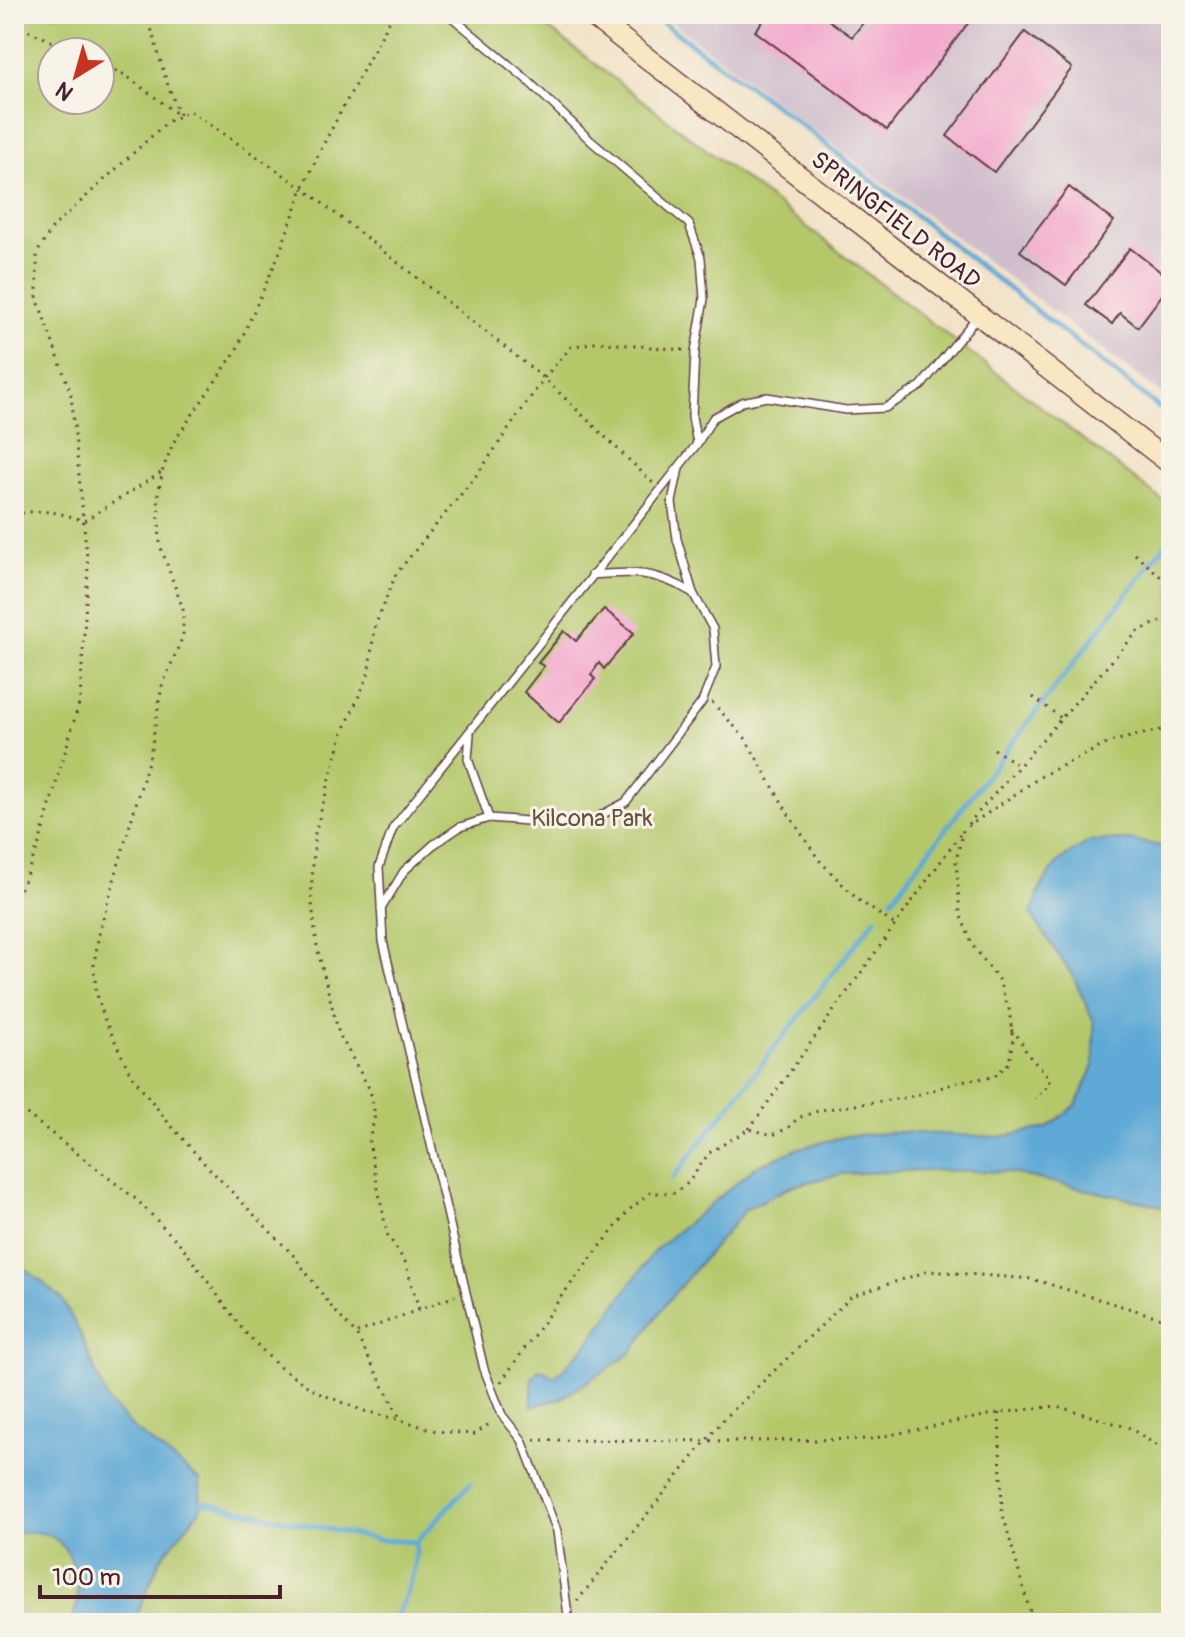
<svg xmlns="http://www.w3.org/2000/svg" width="1185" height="1637" font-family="Pangolin,sans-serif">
<rect width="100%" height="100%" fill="#f7f3e8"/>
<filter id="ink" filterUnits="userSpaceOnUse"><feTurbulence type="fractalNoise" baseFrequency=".0125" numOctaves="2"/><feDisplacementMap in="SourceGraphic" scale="16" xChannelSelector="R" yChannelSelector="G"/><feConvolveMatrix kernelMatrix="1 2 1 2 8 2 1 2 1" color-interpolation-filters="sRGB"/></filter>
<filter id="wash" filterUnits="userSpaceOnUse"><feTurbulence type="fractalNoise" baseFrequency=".006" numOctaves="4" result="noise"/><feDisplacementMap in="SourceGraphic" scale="32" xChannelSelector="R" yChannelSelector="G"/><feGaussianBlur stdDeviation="1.8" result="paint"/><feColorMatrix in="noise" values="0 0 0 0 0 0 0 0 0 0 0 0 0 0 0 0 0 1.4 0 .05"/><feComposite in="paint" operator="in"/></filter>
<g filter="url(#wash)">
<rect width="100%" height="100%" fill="#f2e3c8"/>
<!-- industrial -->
<path fill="#d0bdcc" d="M 661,14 L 1171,14 L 1171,401 Z"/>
<!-- green -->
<path fill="#b4c86b" stroke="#7f744b" stroke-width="2" fill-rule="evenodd" d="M 14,14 L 530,14 L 1171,507 L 1171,1623 L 14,1623 ZM 52,52 L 100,52 L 100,100 L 52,100 Z"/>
<!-- water -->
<g fill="#5fa9d6" stroke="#546480" stroke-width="2">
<path d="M 1131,840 L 1171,848 L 1171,1208 L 1006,1172 L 925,1170 L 842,1174 L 792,1186 L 746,1209 L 667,1302 L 630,1354 L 562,1398 L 532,1407 L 532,1378 L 540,1369 L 555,1377 L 587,1345 L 655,1250 L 757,1166 L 799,1148 L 847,1136 L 897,1132 L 999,1137 L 1047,1128 L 1076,1105 L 1094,1066 L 1094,1022 L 1074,978 L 1031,914 L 1042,885 L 1059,861 L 1090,841 Z"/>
<path d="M 14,1259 L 61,1298 L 79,1331 L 108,1402 L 133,1428 L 200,1480 L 201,1509 L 161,1558 L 137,1614 L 135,1623 L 69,1623 C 86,1599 77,1545 46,1534 C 37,1531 23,1533 14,1533 Z"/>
</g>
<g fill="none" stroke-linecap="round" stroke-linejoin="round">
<!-- stream -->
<g stroke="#5fa9d6" stroke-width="5">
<path d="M 651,14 L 795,120 L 1171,417"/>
<path d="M 892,899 L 1171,537"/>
<path d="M 673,1178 L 876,918"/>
<path d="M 197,1501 L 379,1540 L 416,1542 L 470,1484"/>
<path d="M 393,1623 C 406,1599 417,1569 416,1542"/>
</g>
</g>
<g id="blocks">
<!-- building -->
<g fill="#f3a8cc">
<path d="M 769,14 L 820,14 L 852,37 L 870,14 L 975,14 L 887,130 L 755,31 Z"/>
<path d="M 1025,32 L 1072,68 L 994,172 L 947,136 Z"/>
<path d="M 1069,187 L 1114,221 L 1066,285 L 1020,251 Z"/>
<path d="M 1130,248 L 1171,280 L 1171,283 L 1138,327 L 1120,313 L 1112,324 L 1086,305 Z"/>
<path d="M 604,609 L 634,633 L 604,669 L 599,663 L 591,675 L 595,679 L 559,723 L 524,692 L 544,666 L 538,663 L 564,631 L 576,641 Z"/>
</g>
</g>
</g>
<g filter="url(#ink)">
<use href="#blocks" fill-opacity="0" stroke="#633c43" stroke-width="2"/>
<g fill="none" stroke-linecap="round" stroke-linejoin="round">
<defs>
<g id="lane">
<path d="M 448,14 L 525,78 L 591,141 L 689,224 L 701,258 L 704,299 L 695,352 L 692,417 L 697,443"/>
<path d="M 592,575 C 634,571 656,571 693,593"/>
<path d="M 470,734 L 468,759 L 489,818"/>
<path d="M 381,909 L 404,871 L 433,845 L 460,827 L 489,818 L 552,823 L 590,821 L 626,802 L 702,702 L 716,667 L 713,629 L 693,593 L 677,539 L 672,502 L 679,468"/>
<path d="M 569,1623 L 557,1531 L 522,1440 L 502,1415 L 484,1369 L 383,941 L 379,867 L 393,828 L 697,444 L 713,418 L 742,402 L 767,397 L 846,410 L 885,408 L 921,386 L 976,318"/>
</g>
<path id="secondary" d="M 590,14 L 1171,464"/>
</defs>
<!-- lane casing -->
<use href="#lane" stroke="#633c43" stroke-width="10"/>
<!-- secondary casing -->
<use href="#secondary" stroke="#633c43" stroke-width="23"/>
<!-- path -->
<g stroke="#633c43" stroke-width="3" stroke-dasharray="2 6" stroke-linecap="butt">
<path d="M 147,14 L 166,80 L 180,116"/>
<path d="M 393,14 L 322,147 L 303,188 L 278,257 L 236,351 L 173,443 L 163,469 L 158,495 L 160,545 L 183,609 L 183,636 L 162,686 L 150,755 L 100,929 L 94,964 L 96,992 L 105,1020 L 130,1073 L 167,1121 L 204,1163 L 294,1256 L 333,1309 L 356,1334 L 401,1420"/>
<path d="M 14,24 L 75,52"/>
<path d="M 100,64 L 125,75 L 180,116"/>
<path d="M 14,515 C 38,508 61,512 84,521 L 162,472"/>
<path d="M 1135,554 L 1171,586"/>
<path d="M 1033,697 L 1061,718"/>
<path d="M 712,702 L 745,738 L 789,815 L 819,860 L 857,899 L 895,925"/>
<path d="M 994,749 L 1019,766"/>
<path d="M 968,824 L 1138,631 L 1171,617"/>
<path d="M 14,904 L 38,847 L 80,700 L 88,567 L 71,394 L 37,298 L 37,253 L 53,227 L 167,122 L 190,111 L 303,188 L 544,378 L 654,484"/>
<path d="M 1011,1030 C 1023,1040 1022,1047 1030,1057 C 1038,1067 1047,1070 1050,1083 L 1035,1099"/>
<path d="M 14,1104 L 137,1200 L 181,1245 L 243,1330 L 278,1366 L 316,1392 L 364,1411 L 401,1420 L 436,1431 L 475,1434 L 492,1422"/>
<path d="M 749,1129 L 961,833"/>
<path d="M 419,1309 L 405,1262 L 387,1234 L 369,1142 L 375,1115 L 370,1090 L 339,1034 L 317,947 L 311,894 L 315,833 L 342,735 L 368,675 L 375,626 L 396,574 L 479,472 L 544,378 L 571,347 L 595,342 L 684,350"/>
<path d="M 357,1333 L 455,1296"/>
<path d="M 501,1382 L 563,1294 L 629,1210 L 650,1193 L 674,1193 L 688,1183 L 709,1153 L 749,1129 L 773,1135 L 788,1128 L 798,1118 L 821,1110 L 909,1097 L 966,1080 L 994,1077 L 1009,1063 L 1013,1040 L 1009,1009 L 998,979 L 973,946 L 960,914 L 956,861 L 963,830 L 1043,775 L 1113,741 L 1165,729 L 1171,730"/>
<path d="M 999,1413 L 1002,1511 L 1033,1623"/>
<path d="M 534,1440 L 752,1441 L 870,1439 L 999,1413 L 1057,1406 L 1130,1428 L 1171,1455"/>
<path d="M 577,1601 L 723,1420 L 852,1296 L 928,1271 L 1032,1279 L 1171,1321"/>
</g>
<!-- lane -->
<use href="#lane" stroke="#fff" stroke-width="7"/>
<!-- secondary -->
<use href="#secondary" stroke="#f9e7c3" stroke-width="20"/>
</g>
</g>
<g text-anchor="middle" stroke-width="6" stroke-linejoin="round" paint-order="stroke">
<!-- street labels -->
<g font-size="24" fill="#4a1f2b" stroke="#f7f3e8">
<text transform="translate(896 220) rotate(38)" y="8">SPRINGFIELD ROAD</text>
</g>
<!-- park labels -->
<g font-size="24" fill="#6a523e" stroke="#f7f3e8">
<text x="592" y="826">Kilcona Park</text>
</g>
</g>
<!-- margin -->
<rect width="1185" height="1637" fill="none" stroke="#f7f3e8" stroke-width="48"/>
<!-- north arrow -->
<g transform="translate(76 76) rotate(217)"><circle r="38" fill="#f7f3e8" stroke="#b29e9c" stroke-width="2"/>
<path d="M0-6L14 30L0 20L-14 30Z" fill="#c8321e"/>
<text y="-12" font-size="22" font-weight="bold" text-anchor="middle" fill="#4a1f2b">N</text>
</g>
<!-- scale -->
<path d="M40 1585v12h240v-12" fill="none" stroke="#4a1f2b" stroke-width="4"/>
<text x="52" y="1585" font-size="24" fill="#4a1f2b" stroke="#f7f3e8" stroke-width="6" paint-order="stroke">100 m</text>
</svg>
